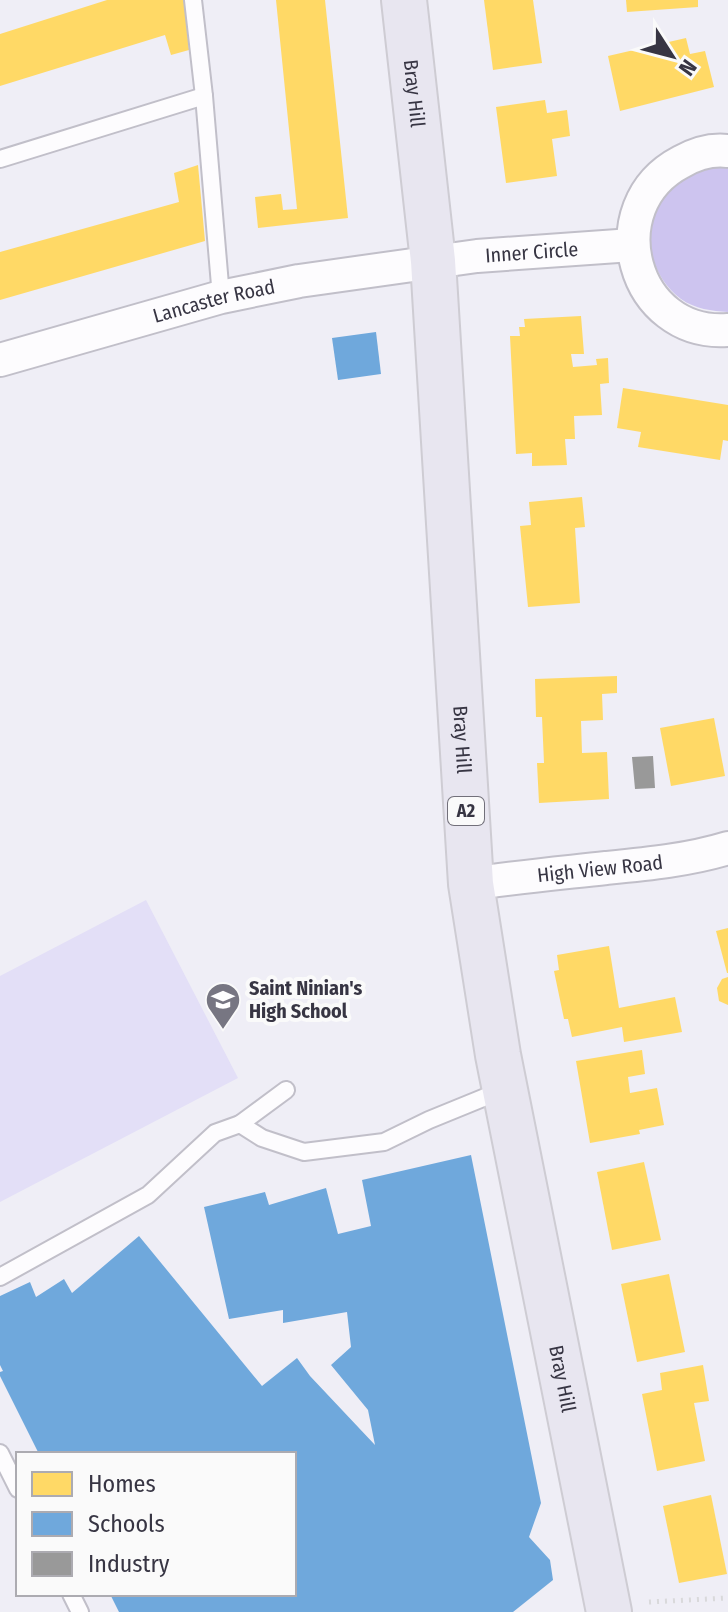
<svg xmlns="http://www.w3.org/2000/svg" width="728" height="1612" font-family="'Fira Sans Condensed',sans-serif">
<rect width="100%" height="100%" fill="#efeef6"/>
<!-- green -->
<path fill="#e3dff7" d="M 146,900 L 238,1078 L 0,1202 L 0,976 Z"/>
<!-- forest -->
<path fill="#cdc4ef" d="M 728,165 L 728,312 C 712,311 695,309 681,299 C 639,268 639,201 686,174 C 699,167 714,166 728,165 Z"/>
<!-- homes -->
<g fill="#ffd966">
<path d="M 107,0 L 184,0 L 189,50 L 171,55 L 165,35 L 0,86 L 0,34 Z"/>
<path d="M 276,0 L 325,0 L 348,218 L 258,228 L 255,197 L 281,194 L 283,210 L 297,209 Z"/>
<path d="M 484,0 L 533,0 L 542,63 L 493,70 Z"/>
<path d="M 626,0 L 698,0 L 698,7 L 627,12 Z"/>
<path d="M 686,38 L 690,54 L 705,51 L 714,87 L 620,111 L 608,56 Z"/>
<path d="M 545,100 L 547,113 L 567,110 L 570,136 L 552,139 L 557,176 L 506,183 L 496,107 Z"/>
<path d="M 198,165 L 205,241 L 0,300 L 0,252 L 179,202 L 174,173 Z"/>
<path d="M 581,316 L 584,354 L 571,354 L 573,367 L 597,365 L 596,359 L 608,358 L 609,383 L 600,384 L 602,415 L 574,416 L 575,439 L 565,439 L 567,465 L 532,466 L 532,453 L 516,454 L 510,336 L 520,336 L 519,327 L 525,327 L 524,319 Z"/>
<path d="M 623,388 L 728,405 L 728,441 L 723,440 L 720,460 L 638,447 L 641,432 L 617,428 Z"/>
<path d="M 582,497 L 585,527 L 575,528 L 580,603 L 528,607 L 520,526 L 531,525 L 529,502 Z"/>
<path d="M 617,676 L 617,693 L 602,694 L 603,720 L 581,721 L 582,753 L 607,752 L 609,799 L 539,803 L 537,763 L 544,763 L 542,717 L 536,717 L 535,679 Z"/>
<path d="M 714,718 L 725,776 L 671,786 L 660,728 Z"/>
<path d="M 728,928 L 728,973 L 727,973 L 716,931 Z"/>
<path d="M 609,946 L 619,1008 L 675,997 L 682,1032 L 624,1042 L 622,1027 L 572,1037 L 568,1019 L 564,1019 L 554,971 L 559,970 L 557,955 Z"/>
<path d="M 728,977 L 728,1005 L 719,1001 L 717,988 L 722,979 Z"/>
<path d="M 642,1050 L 645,1074 L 628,1077 L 630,1093 L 657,1088 L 664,1125 L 639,1130 L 640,1134 L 590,1143 L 576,1061 Z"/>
<path d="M 644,1162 L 661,1240 L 612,1250 L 597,1172 Z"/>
<path d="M 669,1274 L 685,1352 L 637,1362 L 621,1284 Z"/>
<path d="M 703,1365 L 709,1401 L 694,1403 L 705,1461 L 657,1471 L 642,1394 L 662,1390 L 660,1373 Z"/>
<path d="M 711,1495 L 727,1574 L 679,1583 L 663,1506 Z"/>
</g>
<!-- schools -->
<g fill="#6fa8dc">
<path d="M 376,332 L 381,374 L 338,380 L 332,338 Z"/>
<path d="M 471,1155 L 541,1503 L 529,1537 L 550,1560 L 553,1580 L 513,1612 L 119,1612 L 110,1594 L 294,1594 L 294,1454 L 39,1454 L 0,1376 L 0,1372 L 3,1371 L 0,1365 L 0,1296 L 30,1282 L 36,1297 L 64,1279 L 72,1293 L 139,1236 L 262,1386 L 297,1358 L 310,1376 L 375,1445 L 368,1410 L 331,1365 L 351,1347 L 347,1312 L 283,1323 L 283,1310 L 229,1319 L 204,1207 L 265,1192 L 269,1205 L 326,1188 L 338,1234 L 371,1226 L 362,1180 Z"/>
</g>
<!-- industry -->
<path fill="#999" d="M 653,756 L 655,788 L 635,789 L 632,757 Z"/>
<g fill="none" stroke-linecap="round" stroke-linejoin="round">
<defs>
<g id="service">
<path d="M 193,0 L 204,96 L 221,297"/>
<path d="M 0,159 L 204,96"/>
<path d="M 240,1124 L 286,1090"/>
<path d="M 0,1277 L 148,1195 L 215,1133 L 240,1124 L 262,1138 L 304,1152 L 384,1142 L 429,1120 L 505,1089"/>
<path d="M 0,1453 L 18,1489"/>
<path d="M 71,1594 L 80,1612"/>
</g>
<g id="minor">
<path d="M 728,151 C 712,149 695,154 681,162 C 597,206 632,337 728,330"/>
<path id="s1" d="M 0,360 L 221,297 L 299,281 L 477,256 L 632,245"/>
<path id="s2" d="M 471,884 C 516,877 561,873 606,868 C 647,864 689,860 728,848"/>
</g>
<g id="trunk">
<path id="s3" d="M 404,0 L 433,261 L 471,884 L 498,1055 L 609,1612"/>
</g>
</defs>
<!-- service casing -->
<use href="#service" stroke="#c1bfc9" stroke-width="20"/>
<!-- minor casing -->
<use href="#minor" stroke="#c1bfc9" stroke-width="36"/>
<!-- trunk casing -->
<use href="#trunk" stroke="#ceccd3" stroke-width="48"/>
<!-- path -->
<path stroke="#d9d9db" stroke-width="5" stroke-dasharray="2 6" stroke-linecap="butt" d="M 649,1602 L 728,1598"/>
<!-- service -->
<use href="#service" stroke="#fdfcfe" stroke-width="16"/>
<!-- minor -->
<use href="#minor" stroke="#fdfcfe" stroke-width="32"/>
<!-- trunk -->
<use href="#trunk" stroke="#e8e6f0" stroke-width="44"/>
</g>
<!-- icons -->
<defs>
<symbol id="school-pin" viewBox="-11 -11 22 30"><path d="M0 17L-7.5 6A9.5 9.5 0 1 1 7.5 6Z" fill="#777682" stroke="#fafafa"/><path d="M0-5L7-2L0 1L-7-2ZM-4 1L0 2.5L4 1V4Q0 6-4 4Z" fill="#fff"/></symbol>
</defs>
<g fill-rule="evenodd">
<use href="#school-pin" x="203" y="980" width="40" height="54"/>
</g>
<g text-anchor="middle" stroke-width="8" stroke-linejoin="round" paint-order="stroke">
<!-- shield labels -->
<rect fill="#fafafa" stroke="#72707a" stroke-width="2" x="448" y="797" width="36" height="28" rx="6"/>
<g font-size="18" font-weight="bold" fill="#373543">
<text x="466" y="817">A2</text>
</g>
<!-- street labels -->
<g font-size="20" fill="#373543" stroke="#fafafa">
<text dy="7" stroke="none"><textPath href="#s3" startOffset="94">Bray Hill</textPath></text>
<text dy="7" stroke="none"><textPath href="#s1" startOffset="544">Inner Circle</textPath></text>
<text dy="7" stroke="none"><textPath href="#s1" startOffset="222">Lancaster Road</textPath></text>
<text dy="7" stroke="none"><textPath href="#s3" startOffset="742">Bray Hill</textPath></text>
<text dy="7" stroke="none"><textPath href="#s2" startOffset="130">High View Road</textPath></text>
<text dy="7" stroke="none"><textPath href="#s3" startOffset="1390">Bray Hill</textPath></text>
</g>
<!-- poi labels -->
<g font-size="20" font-weight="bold" fill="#373543" stroke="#fafafa" text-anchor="start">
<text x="249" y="995">Saint Ninian's<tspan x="249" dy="23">High School</tspan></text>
</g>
</g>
<!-- legend -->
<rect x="16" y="1452" width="280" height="144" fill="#fafafa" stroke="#acabb1" stroke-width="2"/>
<rect x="32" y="1472" width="40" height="24" fill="#ffd966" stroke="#acabb1" stroke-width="2"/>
<text x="88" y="1492" font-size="24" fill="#373543">Homes</text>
<rect x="32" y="1512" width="40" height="24" fill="#6fa8dc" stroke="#acabb1" stroke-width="2"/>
<text x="88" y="1532" font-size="24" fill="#373543">Schools</text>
<rect x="32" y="1552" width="40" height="24" fill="#999999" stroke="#acabb1" stroke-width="2"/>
<text x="88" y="1572" font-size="24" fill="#373543">Industry</text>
<!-- north arrow -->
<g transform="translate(672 56) rotate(126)" stroke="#fafafa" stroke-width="6" paint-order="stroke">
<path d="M0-6L14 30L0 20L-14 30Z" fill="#373543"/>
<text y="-12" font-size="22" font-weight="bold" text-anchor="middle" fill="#373543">N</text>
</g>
</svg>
